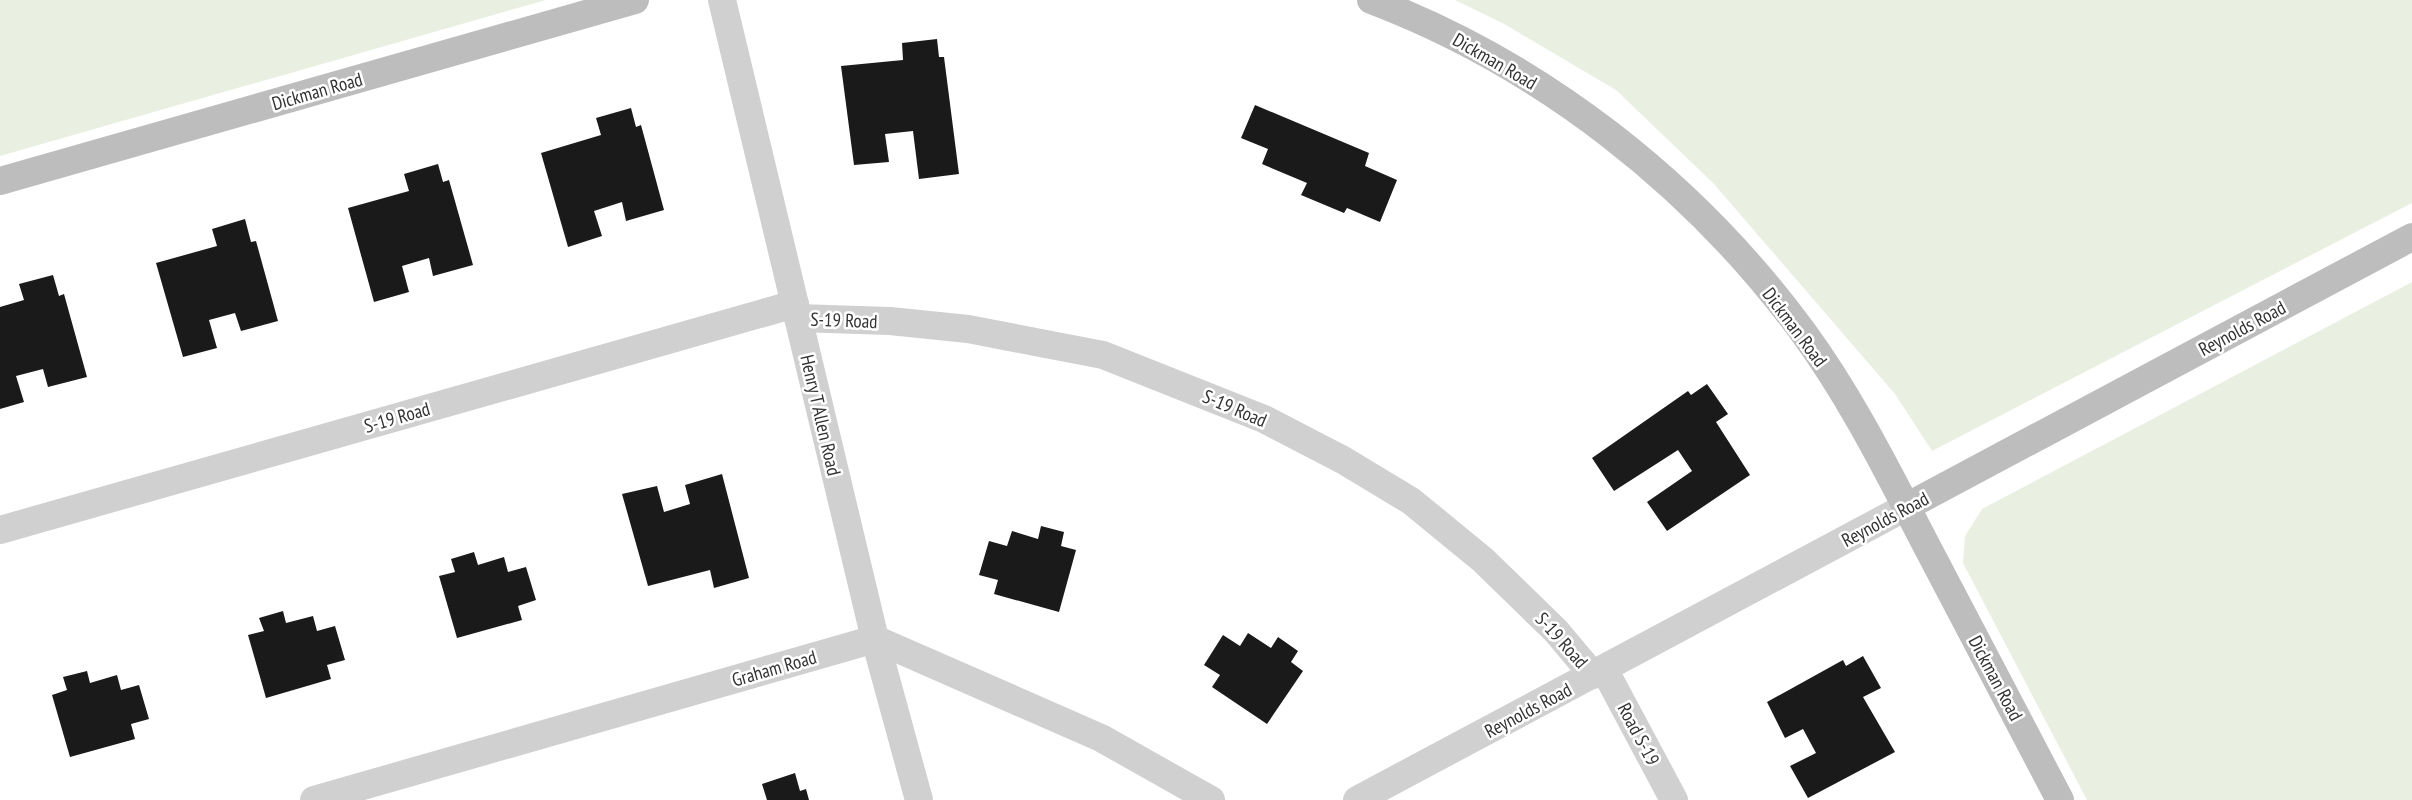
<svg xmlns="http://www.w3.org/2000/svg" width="2412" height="800" font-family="'PT Sans Narrow',sans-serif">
<rect width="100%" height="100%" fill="#fff"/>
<!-- green -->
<g fill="#e9f0e1">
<path d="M 0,0 L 546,0 L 0,156 Z"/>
<path d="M 1455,0 L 2412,0 L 2412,203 L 1932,451 L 1895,394 L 1714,184 L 1616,90 L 1504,24 Z"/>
<path d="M 2412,282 L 2412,800 L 2087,800 L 1963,563 L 1965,536 L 1982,509 Z"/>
</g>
<!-- building -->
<g fill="#1a1a1a">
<path d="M 937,39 L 939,57 L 944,57 L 959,174 L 919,179 L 913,131 L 885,134 L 889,162 L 854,165 L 841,66 L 903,60 L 902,43 Z"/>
<path d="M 1255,105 L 1369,153 L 1365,166 L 1397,180 L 1380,222 L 1347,208 L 1344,213 L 1301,195 L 1307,183 L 1262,164 L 1268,149 L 1241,138 Z"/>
<path d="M 631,108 L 636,127 L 641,125 L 664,210 L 626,221 L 622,202 L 594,211 L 602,236 L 568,247 L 541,153 L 601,135 L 596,118 Z"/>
<path d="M 438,164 L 443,182 L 449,180 L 473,265 L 433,276 L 429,258 L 402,266 L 409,292 L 374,302 L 348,208 L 409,191 L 404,174 Z"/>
<path d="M 245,219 L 251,242 L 256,241 L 278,321 L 241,331 L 235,313 L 209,320 L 217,348 L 183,357 L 156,263 L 217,246 L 212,229 Z"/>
<path d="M 53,275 L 59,296 L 64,294 L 87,377 L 48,387 L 43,369 L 16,376 L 24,402 L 0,409 L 0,307 L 24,300 L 19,284 Z"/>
<path d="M 1707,384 L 1728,414 L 1716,422 L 1750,475 L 1667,531 L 1647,502 L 1692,471 L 1678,450 L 1614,491 L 1592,458 L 1688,391 L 1691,395 Z"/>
<path d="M 722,474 L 749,578 L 714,588 L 710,570 L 648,586 L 622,494 L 657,486 L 664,512 L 690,504 L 685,485 Z"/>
<path d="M 1041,526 L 1064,532 L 1061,546 L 1076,550 L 1059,612 L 994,594 L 998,580 L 979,575 L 989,541 L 1007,546 L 1012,531 L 1038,539 Z"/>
<path d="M 474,552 L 478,565 L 504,557 L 508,572 L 526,567 L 536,600 L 518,606 L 522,620 L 457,638 L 439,576 L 455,572 L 451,559 Z"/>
<path d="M 283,611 L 286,623 L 313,616 L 317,631 L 335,626 L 345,660 L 327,665 L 331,679 L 266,698 L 248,635 L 264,631 L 259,618 Z"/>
<path d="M 1248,633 L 1271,648 L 1278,637 L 1298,651 L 1291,662 L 1303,671 L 1267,724 L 1212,687 L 1220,675 L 1204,665 L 1223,635 L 1240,646 Z"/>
<path d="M 1863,656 L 1881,688 L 1863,697 L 1895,752 L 1808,798 L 1790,766 L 1816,753 L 1803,729 L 1785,738 L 1767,702 L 1843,660 L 1846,666 Z"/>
<path d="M 87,671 L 90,683 L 117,675 L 121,690 L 139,685 L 149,719 L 131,724 L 135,739 L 70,757 L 52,695 L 67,690 L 63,677 Z"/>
<path d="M 795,773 L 800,791 L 806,789 L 809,800 L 767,800 L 762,784 Z"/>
</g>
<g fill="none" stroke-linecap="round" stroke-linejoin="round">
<!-- street -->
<g stroke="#d0d0d0" stroke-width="28">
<path d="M 722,0 L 875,639 L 919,800"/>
<path d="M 798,318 L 890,321 L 968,329 L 1103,355 L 1264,419 L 1343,460 L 1411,501 L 1483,560 L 1556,631 L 1593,675"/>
<path d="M 0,530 L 795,304"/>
<path d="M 1604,669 L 1674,800"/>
<path d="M 314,800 L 875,639 L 1101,738 L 1211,800"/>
<path d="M 1357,800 L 1906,507"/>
</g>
<!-- secondary -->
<g stroke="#bdbdbd" stroke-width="28">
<path d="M 1371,0 C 1542,65 1694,184 1803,332 C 1850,396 1886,468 1923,539 C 1969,626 2015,713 2060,800"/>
<path d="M 0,181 L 635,0"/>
<path d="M 1906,507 L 2412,237"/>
</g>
</g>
<g text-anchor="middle" stroke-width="5" stroke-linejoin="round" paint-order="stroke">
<!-- street labels -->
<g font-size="19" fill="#333" stroke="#fff">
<text transform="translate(1495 61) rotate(30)" y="7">Dickman Road</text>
<text transform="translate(317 91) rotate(-16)" y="7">Dickman Road</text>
<text transform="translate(844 320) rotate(2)" y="7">S-19 Road</text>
<text transform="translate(1795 327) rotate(53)" y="7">Dickman Road</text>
<text transform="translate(2242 328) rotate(-28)" y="7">Reynolds Road</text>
<text transform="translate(1235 408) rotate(23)" y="7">S-19 Road</text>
<text transform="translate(821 415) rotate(77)" y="7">Henry T Allen Road</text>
<text transform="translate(397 417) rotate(-16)" y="7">S-19 Road</text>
<text transform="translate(1885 519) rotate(-28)" y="7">Reynolds Road</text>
<text transform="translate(1562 640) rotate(48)" y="7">S-19 Road</text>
<text transform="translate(774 668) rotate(-16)" y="7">Graham Road</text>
<text transform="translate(1996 678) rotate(62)" y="7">Dickman Road</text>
<text transform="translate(1528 710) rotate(-28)" y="7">Reynolds Road</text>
<text transform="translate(1639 734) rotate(62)" y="7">Road S-19</text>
</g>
</g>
</svg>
